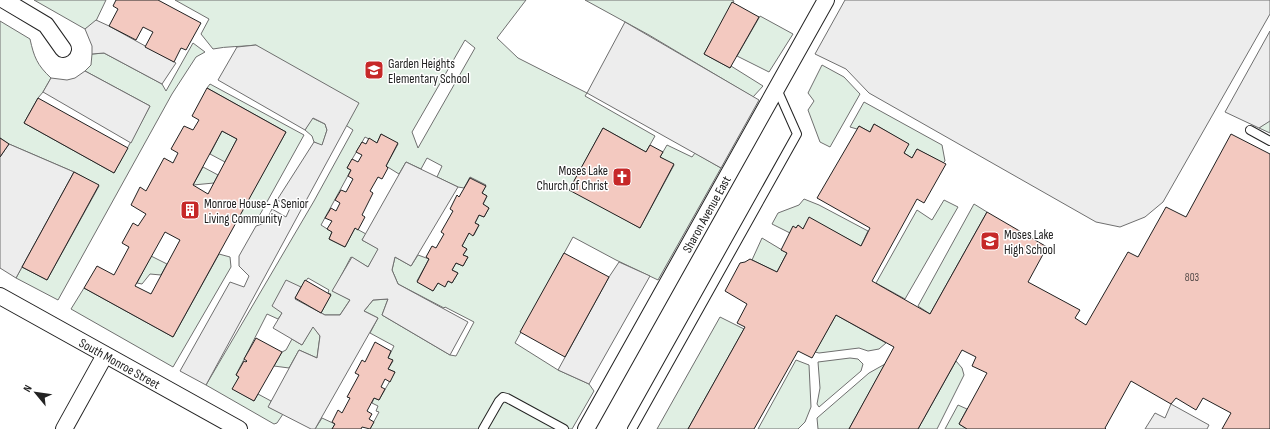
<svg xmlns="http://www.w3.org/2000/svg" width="1270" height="429" font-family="'Sofia Sans Condensed',sans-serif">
<rect width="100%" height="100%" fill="#fff"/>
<!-- green -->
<g fill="#e0efe3" stroke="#6f6f6f" fill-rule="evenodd">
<path d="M 34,0 L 106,0 L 95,23 L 85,29 Z"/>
<path d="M 175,0 L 526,0 L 497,38 L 518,58 L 587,93 L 585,96 L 655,136 L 646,152 L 603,128 L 570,189 L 640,228 L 674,165 L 660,157 L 667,145 L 692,157 L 695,153 L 721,168 L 658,280 L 616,260 L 573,237 L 515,343 L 558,370 L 589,384 L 594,391 L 572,429 L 370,429 L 379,412 L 376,411 L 378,406 L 372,403 L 374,398 L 379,400 L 395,372 L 388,369 L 393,361 L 388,358 L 394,346 L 370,333 L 378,318 L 364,311 L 373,300 L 388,299 L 382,315 L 450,355 L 456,356 L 474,322 L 445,307 L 444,308 L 398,284 L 392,270 L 395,257 L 411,266 L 418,255 L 429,259 L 417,281 L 433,291 L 438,283 L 445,286 L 448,281 L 452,283 L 458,273 L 452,270 L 456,263 L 463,266 L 468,257 L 463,255 L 467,249 L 462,246 L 469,233 L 474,235 L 479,225 L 475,223 L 479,215 L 484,217 L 489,208 L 483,204 L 487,196 L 482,193 L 486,185 L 470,177 L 464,188 L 458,187 L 437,177 L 442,166 L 427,158 L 421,169 L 406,162 L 399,174 L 386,166 L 398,144 L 381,134 L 377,143 L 365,137 L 347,168 L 351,170 L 321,225 L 332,232 L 329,239 L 345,247 L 355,228 L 366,234 L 362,240 L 379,249 L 368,267 L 351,257 L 333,291 L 350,300 L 340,315 L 325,315 L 321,313 L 331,294 L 328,293 L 329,290 L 308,278 L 278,319 L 267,314 L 236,375 L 239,377 L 233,389 L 254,401 L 258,394 L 271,401 L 269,407 L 283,414 L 277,423 L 274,424 L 206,385 L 314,201 L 353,130 L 347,126 L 256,45 C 241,47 227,46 213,49 L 201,34 L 209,19 ZM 465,40 L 475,48 L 418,148 L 412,132 Z"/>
<path d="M 585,0 L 732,0 L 734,1 L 704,54 L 730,68 L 731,66 L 763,86 L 753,97 L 649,35 Z"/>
<path d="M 760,16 L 793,34 L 769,72 L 737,56 Z"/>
<path d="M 0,21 L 30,39 C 34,57 37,65 51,78 L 43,92 L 38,98 L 24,123 L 114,173 L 150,106 L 85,71 L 91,65 L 92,54 L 104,53 L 162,84 L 166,91 L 193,43 L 205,52 L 196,57 L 172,94 L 58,300 L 16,278 L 22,267 L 47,280 L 99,186 L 74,172 L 9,144 L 0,138 Z"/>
<path d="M 822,65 L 844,77 L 860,94 L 830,147 L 820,142 L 808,110 L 814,101 L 808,93 Z"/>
<path d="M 210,84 L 304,135 L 258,218 L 250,221 L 239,216 L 286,132 L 207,88 Z"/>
<path d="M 864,102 L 942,145 L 945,161 L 943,163 L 917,149 L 912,158 L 904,153 L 908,144 L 874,124 L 870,132 L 859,126 L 857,129 L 850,127 Z"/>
<path d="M 312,118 L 325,124 L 327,130 L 322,146 L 314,142 L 312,136 L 305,130 Z"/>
<path d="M 1269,120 L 1270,121 L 1270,133 L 1259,128 Z"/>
<path d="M 222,131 L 237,139 L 225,162 L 210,154 Z"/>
<path d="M 203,167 L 218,175 L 214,183 L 193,185 Z"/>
<path d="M 804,199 L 819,205 L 868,231 L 861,246 L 809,218 L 803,229 L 798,225 L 796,228 L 793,227 L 790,233 L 772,224 L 778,213 L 799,205 Z"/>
<path d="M 944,200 L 958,207 L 905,299 L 876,283 L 917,210 L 932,220 Z"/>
<path d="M 974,204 L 987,212 L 930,314 L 918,306 Z"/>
<path d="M 762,238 L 787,253 L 777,272 L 752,260 Z"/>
<path d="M 219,254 L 230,257 L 231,267 L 173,367 L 71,309 L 84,288 L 173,337 Z"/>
<path d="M 151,256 L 167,264 L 161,275 L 150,274 L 142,284 L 137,283 Z"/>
<path d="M 836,315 L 886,343 L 879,349 L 868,351 L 859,348 L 819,353 L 815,352 Z"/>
<path d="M 720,317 L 744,329 L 688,429 L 657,429 Z"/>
<path d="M 313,326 L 320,336 L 317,358 L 299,350 L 289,368 L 274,366 L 282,352 L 286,350 L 292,339 L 302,345 Z"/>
<path d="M 850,358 L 858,359 L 863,364 L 861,371 L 819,407 L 817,404 L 820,388 L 818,362 Z"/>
<path d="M 796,360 L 809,365 L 811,407 L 805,422 L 798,429 L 758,429 Z"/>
<path d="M 956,361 L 962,368 L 964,375 L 937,429 L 918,429 Z"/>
<path d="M 885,364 L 849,429 L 818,429 L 817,418 L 869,373 Z"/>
<path d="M 958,405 L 967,409 L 959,424 L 967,429 L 945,429 Z"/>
<path d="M 322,418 L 335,424 L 332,429 L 315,429 Z"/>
</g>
<!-- parking -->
<g fill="#ededed" stroke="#6f6f6f">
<path d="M 845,0 L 1270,0 L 1270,14 L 1163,202 L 1145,217 L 1120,227 L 1096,222 L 869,93 L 846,69 L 815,54 Z"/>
<path d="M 96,20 L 109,26 L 176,63 L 162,84 L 104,53 L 92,54 L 92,46 L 85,29 Z"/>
<path d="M 625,22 L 759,100 L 721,168 L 587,93 Z"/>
<path d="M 1270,31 L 1270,121 L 1259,128 L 1225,112 Z"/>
<path d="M 256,45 L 359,103 L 206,385 L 180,371 L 230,282 L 244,287 L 249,276 L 239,266 L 239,256 L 256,226 L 265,223 L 272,209 L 286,217 L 291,206 L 277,200 L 314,142 L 322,145 L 327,130 L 325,124 L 313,118 L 305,130 L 218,80 L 237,47 Z"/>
<path d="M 85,71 L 150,106 L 131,143 L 43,92 L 51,78 L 67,80 L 75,78 Z"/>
<path d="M 9,144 L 74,172 L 16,278 L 0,268 L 0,157 Z"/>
<path d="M 406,162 L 458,187 L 411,266 L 395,257 L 392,270 L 398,284 L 468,322 L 450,355 L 382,315 L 388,299 L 373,300 L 364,311 L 378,318 L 315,429 L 311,429 L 268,407 L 299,350 L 317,358 L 320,336 L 313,327 L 302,345 L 273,328 L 282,313 L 272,306 L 286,280 L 301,287 L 295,299 L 325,315 L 340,315 L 350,300 L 332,291 L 352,257 L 368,267 L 378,249 L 362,240 Z"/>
<path d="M 619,262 L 650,276 L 589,384 L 558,370 L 609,277 Z"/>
<path d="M 1171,404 L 1209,425 L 1207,429 L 1145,429 L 1155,413 L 1165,418 Z"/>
</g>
<!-- building -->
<g fill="#f3c9c0" stroke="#222" fill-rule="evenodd">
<path d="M 116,0 L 158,0 L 201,23 L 186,50 L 181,48 L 174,62 L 145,47 L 153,32 L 143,27 L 136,40 L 109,26 L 118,9 L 113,6 Z"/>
<path d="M 732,2 L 759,17 L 730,68 L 704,54 Z"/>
<path d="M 207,88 L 286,132 L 173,337 L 84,288 L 97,266 L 114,275 L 129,247 L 122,243 L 133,223 L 138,226 L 146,214 L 131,205 L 140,187 L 146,191 L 164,158 L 173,163 L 178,153 L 171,149 L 184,126 L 193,130 L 199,120 L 192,116 ZM 222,131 L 237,139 L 208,194 L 193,185 ZM 165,232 L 180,240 L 151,294 L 135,286 Z"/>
<path d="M 38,98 L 128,148 L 114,173 L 24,123 Z"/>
<path d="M 874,124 L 909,144 L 904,153 L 912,158 L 917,149 L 946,164 L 924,203 L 917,199 L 872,281 L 930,314 L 987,212 L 1047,247 L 1028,282 L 1080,310 L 1075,318 L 1086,325 L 1128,252 L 1138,257 L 1166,207 L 1186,217 L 1231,134 L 1270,154 L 1270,429 L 1222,429 L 1231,413 L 1203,398 L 1196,410 L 1176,398 L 1171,404 L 1131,381 L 1105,428 L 1106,429 L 967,429 L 959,424 L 987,373 L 972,366 L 976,357 L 962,350 L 918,429 L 849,429 L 894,347 L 836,315 L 812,358 L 798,351 L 754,429 L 688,429 L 745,327 L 737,323 L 747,304 L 725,291 L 740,263 L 745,262 L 750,259 L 777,272 L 787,253 L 781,250 L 793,226 L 796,228 L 798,225 L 803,229 L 809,217 L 861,246 L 870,228 L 817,198 L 859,126 L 870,132 Z"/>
<path d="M 603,128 L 646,152 L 650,145 L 663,152 L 660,157 L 674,164 L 640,228 L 569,190 Z"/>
<path d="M 381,134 L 398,143 L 386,166 L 388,168 L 382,179 L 378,177 L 370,191 L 373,193 L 362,215 L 365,217 L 358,230 L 355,228 L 345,247 L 329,239 L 332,232 L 327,229 L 332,221 L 325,218 L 331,208 L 336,211 L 340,203 L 335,200 L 341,190 L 346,192 L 353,179 L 348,176 L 351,170 L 347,168 L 352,159 L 358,162 L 362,155 L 356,152 L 362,142 L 366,144 L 369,138 L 377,143 Z"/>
<path d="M 0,138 L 9,144 L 0,157 Z"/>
<path d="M 74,172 L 99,185 L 47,280 L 22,267 Z"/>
<path d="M 470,178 L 486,186 L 482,193 L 487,196 L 483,204 L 489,208 L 484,217 L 479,215 L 475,223 L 479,225 L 473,236 L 469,233 L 462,246 L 467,249 L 463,255 L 468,257 L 463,266 L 456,263 L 452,270 L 458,273 L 452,283 L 448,281 L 445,287 L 438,283 L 433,291 L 417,282 L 429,259 L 426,257 L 432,246 L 436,248 L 444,234 L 441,232 L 453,211 L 450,209 L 457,195 L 459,197 Z"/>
<path d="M 564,253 L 609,277 L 565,357 L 520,332 Z"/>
<path d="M 305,280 L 331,295 L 321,313 L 295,298 Z"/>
<path d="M 256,338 L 282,352 L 254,401 L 232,389 L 239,377 L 236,375 L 244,361 L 246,362 L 247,361 L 244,359 Z"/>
<path d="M 375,342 L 391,351 L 388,358 L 393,360 L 388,369 L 395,372 L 390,382 L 385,379 L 381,387 L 385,389 L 379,400 L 374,398 L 367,411 L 372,414 L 369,419 L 374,422 L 370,429 L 362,427 L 361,429 L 332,429 L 335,424 L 332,422 L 338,410 L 342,413 L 350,398 L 347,397 L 359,375 L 355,373 L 362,360 L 365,362 Z"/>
</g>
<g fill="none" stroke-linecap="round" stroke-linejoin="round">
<defs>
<g id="lane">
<path d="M 1250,130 L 1270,141"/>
<path d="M 483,429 L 499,401 L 503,397 L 507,398 L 564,429"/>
<path d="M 632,429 L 797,134 L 777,89"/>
</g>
<g id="street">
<path d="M 4,0 L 46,25 L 63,49"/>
<path d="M 0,296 L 239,429"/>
<path d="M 64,429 L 105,355"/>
<path d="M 586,429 L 826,0"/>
</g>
</defs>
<!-- lane casing -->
<use href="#lane" stroke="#222" stroke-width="10"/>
<!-- street casing -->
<use href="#street" stroke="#222" stroke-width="18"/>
<!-- lane -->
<use href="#lane" stroke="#fff" stroke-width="8"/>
<!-- street -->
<use href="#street" stroke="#fff" stroke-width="16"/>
</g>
<!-- icons -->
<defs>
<symbol id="school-square" viewBox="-11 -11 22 22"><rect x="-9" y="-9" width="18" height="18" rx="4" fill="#c62828" stroke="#fff"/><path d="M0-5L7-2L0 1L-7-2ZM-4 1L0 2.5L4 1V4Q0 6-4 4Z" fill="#fff"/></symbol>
<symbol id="church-square" viewBox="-11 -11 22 22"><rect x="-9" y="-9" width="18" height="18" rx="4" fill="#c62828" stroke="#fff"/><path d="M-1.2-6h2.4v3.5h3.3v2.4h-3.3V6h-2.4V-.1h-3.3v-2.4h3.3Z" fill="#fff"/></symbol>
<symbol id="building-square" viewBox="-11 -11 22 22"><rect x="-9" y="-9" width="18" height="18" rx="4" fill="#c62828" stroke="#fff"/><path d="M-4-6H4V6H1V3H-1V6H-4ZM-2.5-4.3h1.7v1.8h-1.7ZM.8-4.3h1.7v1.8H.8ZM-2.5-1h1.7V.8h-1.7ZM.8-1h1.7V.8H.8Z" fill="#fff"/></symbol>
</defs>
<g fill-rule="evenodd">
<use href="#school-square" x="363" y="59" width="22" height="22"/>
<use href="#church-square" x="611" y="166" width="22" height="22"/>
<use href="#building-square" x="179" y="199" width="22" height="22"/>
<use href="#school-square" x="979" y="230" width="22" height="22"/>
</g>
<g text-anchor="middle" stroke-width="3" stroke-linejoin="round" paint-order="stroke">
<!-- number labels -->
<g font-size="11" fill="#564c4a">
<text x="1192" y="281">803</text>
</g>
<!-- poi labels -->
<g font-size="13" fill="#222" stroke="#fff" text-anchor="start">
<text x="388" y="68">Garden Heights<tspan x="388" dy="15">Elementary School</tspan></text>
<text x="608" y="175" text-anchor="end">Moses Lake<tspan x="608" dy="15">Church of Christ</tspan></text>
<text x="204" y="208">Monroe House- A Senior<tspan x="204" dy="15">Living Community</tspan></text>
<text x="1004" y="239">Moses Lake<tspan x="1004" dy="15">High School</tspan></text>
</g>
<!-- street labels -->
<g font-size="13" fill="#222" stroke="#fff">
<text transform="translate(706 214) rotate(-61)" y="5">Sharon Avenue East</text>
<text transform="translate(120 363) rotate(29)" y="5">South Monroe Street</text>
</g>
</g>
<!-- north arrow -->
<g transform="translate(36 393) rotate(299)" stroke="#ffffff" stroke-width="3" paint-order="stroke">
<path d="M0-3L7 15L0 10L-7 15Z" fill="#222222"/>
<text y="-6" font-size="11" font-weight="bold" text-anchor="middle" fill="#222222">N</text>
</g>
</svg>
